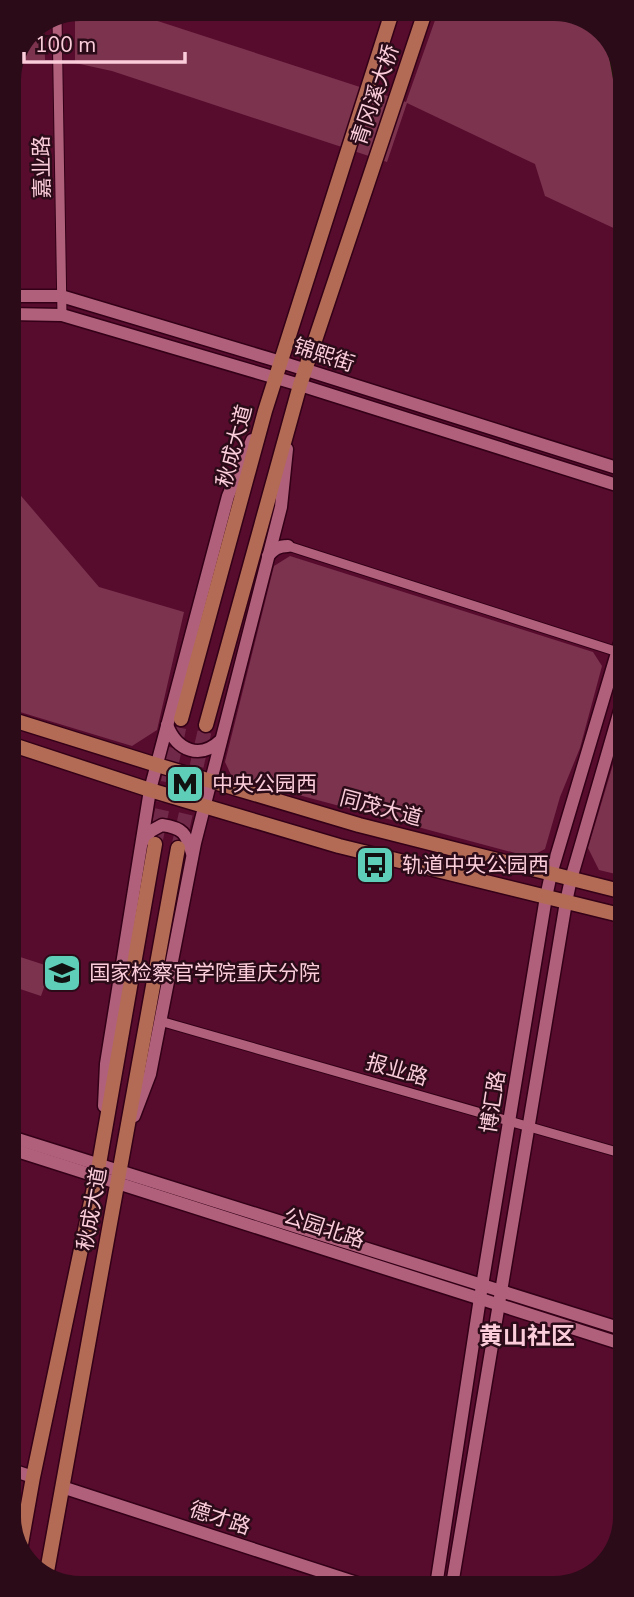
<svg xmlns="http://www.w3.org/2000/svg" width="634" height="1597" font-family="'Nunito Sans','Noto Sans SC',sans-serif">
<rect width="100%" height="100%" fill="#570c2e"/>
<!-- green -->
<g fill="#7b334e">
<path d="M 80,9 L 113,9 L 130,12 L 406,102 L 439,9 L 559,9 L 598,24 L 622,58 L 622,232 L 545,196 L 535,164 L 407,103 L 387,162 L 112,71 L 75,63 L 75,11 Z"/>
<path d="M 44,24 L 45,60 L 16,60 L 30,29 Z"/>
<path d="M 10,483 L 99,587 L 184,612 L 157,730 L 132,746 L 10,709 Z"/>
<path d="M 290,556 L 593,652 L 602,666 L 580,748 L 560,797 L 545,849 L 530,857 L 232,777 L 225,762 L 274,566 Z"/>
<path d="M 623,731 L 624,876 L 599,870 L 588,848 Z"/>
<path d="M 11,954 L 51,967 L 41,996 L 11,986 Z"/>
</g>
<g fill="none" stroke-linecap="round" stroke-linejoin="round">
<!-- stream -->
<path stroke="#1d2205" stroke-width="3.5" d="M 607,37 L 620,107 L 622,110"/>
<!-- primary-tunnel -->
<g stroke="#702948" stroke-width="14" stroke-dasharray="14 7" stroke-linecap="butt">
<path d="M 155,844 L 181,719"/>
<path d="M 178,848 L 206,725"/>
</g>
<defs>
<g id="street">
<path d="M 57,18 L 62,315"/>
<path d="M 288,546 L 621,653"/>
<path d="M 160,1021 L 624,1154"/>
</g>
<g id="secondary">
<path d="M 9,296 L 61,296 L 281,362 L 623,470"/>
<path d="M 9,314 L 62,315 L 300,385 L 623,487"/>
<path d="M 268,556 C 274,549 278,546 288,546"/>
<path d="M 167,725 C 177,751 200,760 221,740"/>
<path d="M 142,842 L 151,831 L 162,825 C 183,828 186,833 192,853"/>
<path d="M 104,1106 L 106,1064 L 150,790 L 228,496 L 252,440"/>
<path d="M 134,1116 L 150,1074 L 195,843 L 281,507 L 287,449"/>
<path d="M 11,1137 L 625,1330"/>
<path d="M 11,1149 L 625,1345"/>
<path d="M 12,1470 L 33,1477"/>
<path d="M 62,1487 L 366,1586"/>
<path d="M 452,1585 L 566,902 L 571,879 L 623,700"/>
<path d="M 436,1586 L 480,1298 L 546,897 L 551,874 L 623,633"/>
</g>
<g id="primary">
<path d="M 10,719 L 157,765 L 359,825 L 624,892"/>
<path d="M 181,719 L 265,411 L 393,9"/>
<path d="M 206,725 L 300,385 L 426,9"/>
<path d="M 10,744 L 150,790 L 339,846 L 624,916"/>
<path d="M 20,1550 L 33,1477 L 99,1164 L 155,844"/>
<path d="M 46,1577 L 178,848"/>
</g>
</defs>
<!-- street casing -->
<use href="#street" stroke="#330017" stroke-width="11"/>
<!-- secondary casing -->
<use href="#secondary" stroke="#330017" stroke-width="15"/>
<!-- primary casing -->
<use href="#primary" stroke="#330017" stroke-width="17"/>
<!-- street -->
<use href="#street" stroke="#b1607c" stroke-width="9"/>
<!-- secondary -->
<use href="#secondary" stroke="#b1607c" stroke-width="12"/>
<!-- primary -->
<use href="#primary" stroke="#b36b55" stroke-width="14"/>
</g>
<!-- icons -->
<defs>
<symbol id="metro-square" viewBox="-11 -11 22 22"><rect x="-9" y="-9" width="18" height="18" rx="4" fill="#5eceb8" stroke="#2a0b17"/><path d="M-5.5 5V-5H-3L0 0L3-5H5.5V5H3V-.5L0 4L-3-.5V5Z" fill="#111"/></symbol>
<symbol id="bus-square" viewBox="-11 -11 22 22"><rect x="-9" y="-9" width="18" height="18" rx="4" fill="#5eceb8" stroke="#2a0b17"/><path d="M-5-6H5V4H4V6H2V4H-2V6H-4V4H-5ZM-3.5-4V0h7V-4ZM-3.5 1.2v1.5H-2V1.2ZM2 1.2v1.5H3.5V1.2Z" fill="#111"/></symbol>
<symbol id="university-square" viewBox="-11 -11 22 22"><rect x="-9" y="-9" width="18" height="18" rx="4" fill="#5eceb8" stroke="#2a0b17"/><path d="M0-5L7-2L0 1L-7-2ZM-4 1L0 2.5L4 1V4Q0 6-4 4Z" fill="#111"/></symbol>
</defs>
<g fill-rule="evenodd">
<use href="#metro-square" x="163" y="762" width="44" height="44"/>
<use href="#bus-square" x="353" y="843" width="44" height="44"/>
<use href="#university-square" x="40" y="951" width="44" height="44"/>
</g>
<g text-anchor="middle" stroke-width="5" stroke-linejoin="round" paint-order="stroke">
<!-- street labels -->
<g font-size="21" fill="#fbcddb" stroke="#2a0b17">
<text transform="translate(375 95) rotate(-71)" y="7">青冈溪大桥</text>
<text transform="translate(42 167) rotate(-91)" y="7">嘉业路</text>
<text transform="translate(324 355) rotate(18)" y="7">锦熙街</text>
<text transform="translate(234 446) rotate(-75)" y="7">秋成大道</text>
<text transform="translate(381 808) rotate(15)" y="7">同茂大道</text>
<text transform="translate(397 1070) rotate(16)" y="7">报业路</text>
<text transform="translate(493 1102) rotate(-81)" y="7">博汇路</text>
<text transform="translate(92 1209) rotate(-80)" y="7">秋成大道</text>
<text transform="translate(324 1228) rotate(18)" y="7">公园北路</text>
<text transform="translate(220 1518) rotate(18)" y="7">德才路</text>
</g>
<!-- poi labels -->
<g font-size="21" fill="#fbcddb" stroke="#2a0b17" text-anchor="start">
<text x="212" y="791">中央公园西</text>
<text x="402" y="872">轨道中央公园西</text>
<text x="89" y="980">国家检察官学院重庆分院</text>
</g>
<!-- quarter labels -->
<g font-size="24" font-weight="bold" fill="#fbcddb" stroke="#2a0b17">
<text x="527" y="1344">黄山社区</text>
</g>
</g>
<!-- crop -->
<path d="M0 0H634V1597H0ZM80 21H554A59 59 0 0 1 613 80V1517A59 59 0 0 1 554 1576H80A59 59 0 0 1 21 1517V80A59 59 0 0 1 80 21Z" fill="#2a0b17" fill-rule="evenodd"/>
<!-- scale -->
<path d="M24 52v10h161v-10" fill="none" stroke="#fbcddb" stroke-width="3.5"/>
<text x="35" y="52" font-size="21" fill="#fbcddb" stroke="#2a0b17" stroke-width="5" paint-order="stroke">100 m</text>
</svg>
